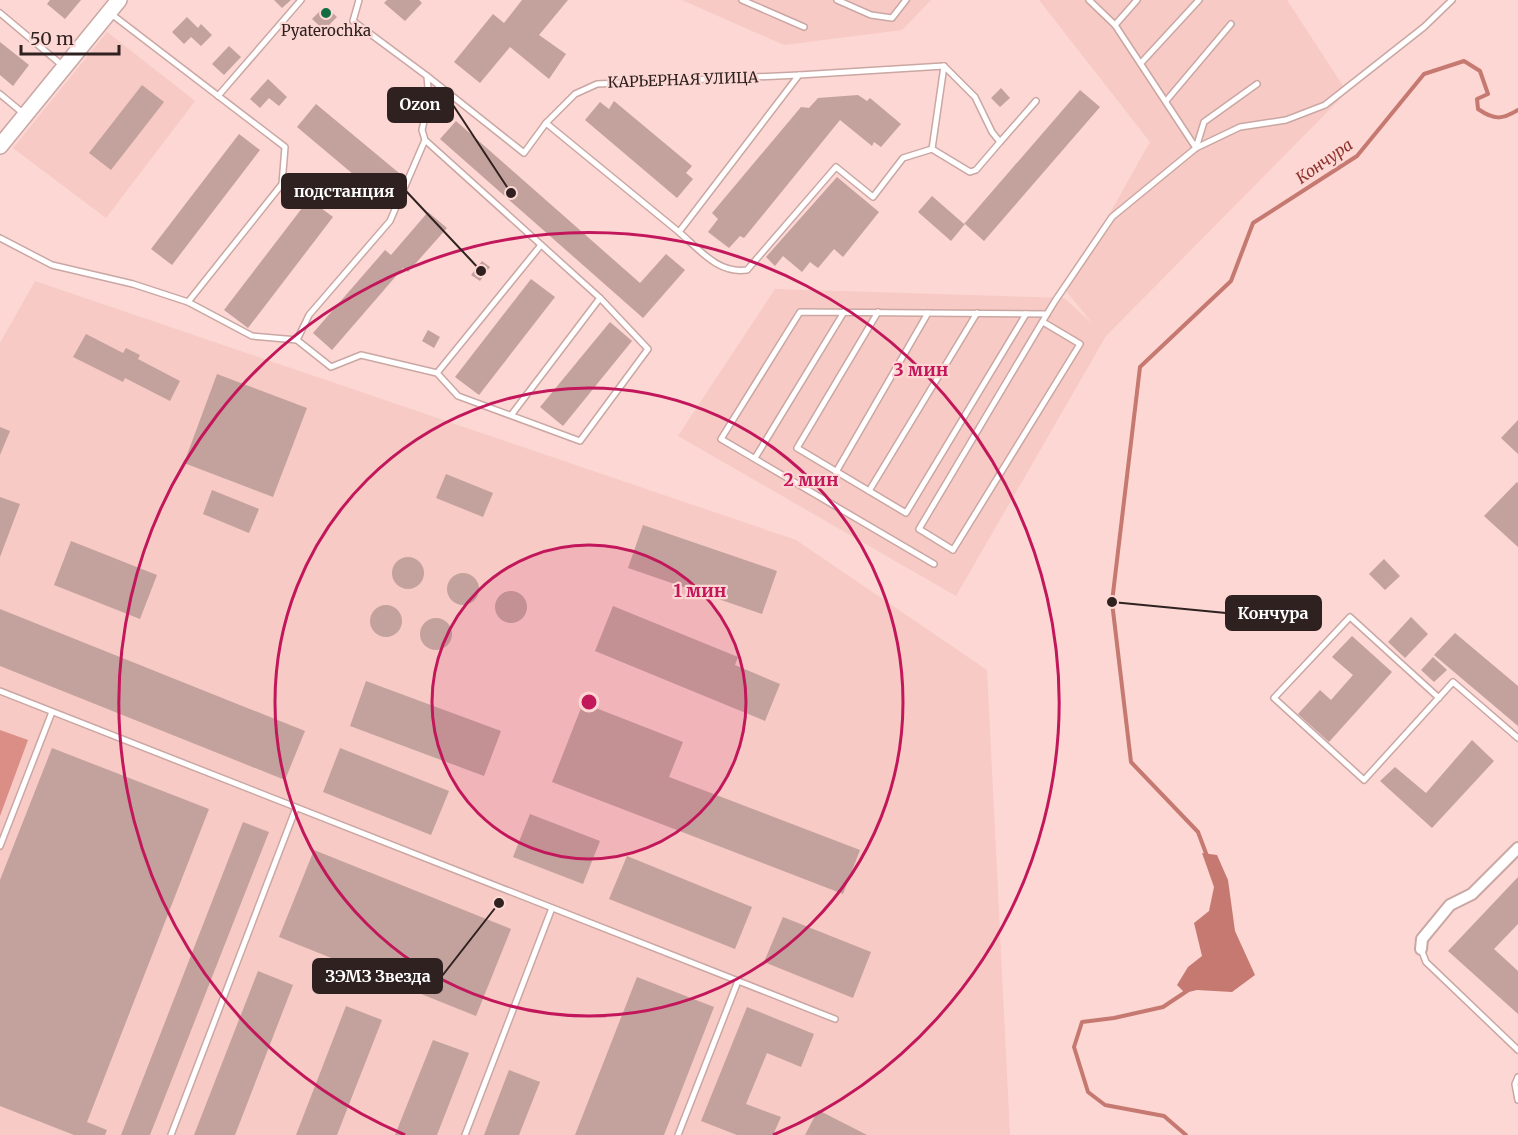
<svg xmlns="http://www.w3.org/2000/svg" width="1518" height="1135" font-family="Merriweather,serif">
<rect width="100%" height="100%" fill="#fcd7d3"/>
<!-- built -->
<g fill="#f7cac5">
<path d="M 682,0 L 931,0 L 902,30 L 784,45 Z"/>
<path d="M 1039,0 L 1287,0 L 1347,92 L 1106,336 L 956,596 L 678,436 L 775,289 L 1064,298 L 1093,324 L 1066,291 L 1150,142 Z"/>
<path d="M 107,32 L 195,101 L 106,218 L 13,148 Z"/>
<path d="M 35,281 L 796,540 L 987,670 L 1010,1135 L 0,1135 L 0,343 Z"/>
</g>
<!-- forest -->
<path fill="#db8e85" d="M 0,730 L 28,740 L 0,816 Z"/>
<!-- water -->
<path fill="#c57971" d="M 1202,853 L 1217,855 L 1228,880 L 1235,931 L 1255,975 L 1232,992 L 1197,990 L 1185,993 L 1177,985 L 1188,967 L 1202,956 L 1194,923 L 1209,911 L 1214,887 Z"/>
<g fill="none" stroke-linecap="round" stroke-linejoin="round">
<!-- stream -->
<g stroke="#c57971" stroke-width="4">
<path d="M 1207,856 L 1198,832 L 1131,762 L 1112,602 L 1140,367 L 1231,281 L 1253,223 L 1357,156 L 1424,74 L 1464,61 L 1480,71 L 1488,94 L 1477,99 L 1478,109 C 1494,120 1502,120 1518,110"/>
<path d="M 1186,1135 L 1164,1116 L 1105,1105 L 1088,1092 L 1074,1047 L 1082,1022 L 1114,1018 L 1163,1007 L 1187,991"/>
</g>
</g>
<!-- building -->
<g fill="#c3a19d">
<path d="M 50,0 L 81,0 L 65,19 L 47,4 Z"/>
<path d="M 274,0 L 291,0 L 282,8 Z"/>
<path d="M 387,0 L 419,0 L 422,3 L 405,21 L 384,3 Z"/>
<path d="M 522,0 L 568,0 L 539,35 L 566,54 L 549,79 L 510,47 L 480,83 L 454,62 L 493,14 L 504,23 Z"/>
<path d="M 325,6 L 337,17 L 324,30 L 312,19 Z"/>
<path d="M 187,17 L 198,28 L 201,24 L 212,35 L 201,46 L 191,37 L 184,44 L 172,32 Z"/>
<path d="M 0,42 L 29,65 L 13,86 L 0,75 Z"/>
<path d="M 229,46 L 241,57 L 224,75 L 212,64 Z"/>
<path d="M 268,79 L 287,97 L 279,106 L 269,98 L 260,108 L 250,99 Z"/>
<path d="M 142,85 L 164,102 L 111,170 L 89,153 Z"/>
<path d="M 1001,88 L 1010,98 L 1000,107 L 991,98 Z"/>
<path d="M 1080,90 L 1100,107 L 984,241 L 965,224 L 951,241 L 918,212 L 932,196 L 964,224 Z"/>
<path d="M 858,95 L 867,101 L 870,98 L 901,124 L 881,147 L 874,142 L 872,146 L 840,120 L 744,238 L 740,236 L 729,248 L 708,232 L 718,219 L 712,213 L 801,107 L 809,108 L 818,98 Z"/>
<path d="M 614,101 L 692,166 L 686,173 L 693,179 L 677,198 L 585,120 L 600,102 L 609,109 Z"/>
<path d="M 316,104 L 405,178 L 385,201 L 297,127 Z"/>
<path d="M 456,121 L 640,283 L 666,254 L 685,270 L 643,318 L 440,139 Z"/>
<path d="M 239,134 L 260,150 L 172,265 L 151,249 Z"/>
<path d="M 837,177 L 879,212 L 843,257 L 834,249 L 818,268 L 810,262 L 802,272 L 783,256 L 775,266 L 766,257 Z"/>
<path d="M 309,199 L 333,217 L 248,328 L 224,310 Z"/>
<path d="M 428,212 L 447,228 L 408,272 L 403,268 L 332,350 L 313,333 L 385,250 L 391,255 Z"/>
<path d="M 482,261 L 490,267 L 480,281 L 471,275 Z"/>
<path d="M 531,279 L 555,297 L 479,395 L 455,377 Z"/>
<path d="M 610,322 L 632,341 L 563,426 L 540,407 Z"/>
<path d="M 428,330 L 440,337 L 434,348 L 422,341 Z"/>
<path d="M 86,334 L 123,353 L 126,348 L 140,355 L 138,359 L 180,381 L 170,401 L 125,378 L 123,382 L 73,357 Z"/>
<path d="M 217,374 L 307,408 L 273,497 L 184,463 Z"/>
<path d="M 1518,420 L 1518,454 L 1501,438 Z"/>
<path d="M 0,427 L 10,431 L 0,455 Z"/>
<path d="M 446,474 L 493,493 L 483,517 L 436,498 Z"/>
<path d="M 1517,482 L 1518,483 L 1518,547 L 1484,516 Z"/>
<path d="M 212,490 L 259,509 L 249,533 L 203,514 Z"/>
<path d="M 0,497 L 20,504 L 0,557 Z"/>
<path d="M 643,525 L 777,571 L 762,614 L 628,568 Z"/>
<path d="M 71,541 L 157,575 L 140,619 L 54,585 Z"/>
<circle cx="408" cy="573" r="16"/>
<path d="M 1384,559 L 1400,576 L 1385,590 L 1369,574 Z"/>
<circle cx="463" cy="589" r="16"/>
<circle cx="511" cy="607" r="16"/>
<circle cx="386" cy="621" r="16"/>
<path d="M 613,606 L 738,657 L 735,665 L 780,684 L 765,721 L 595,651 Z"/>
<path d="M 0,609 L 305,731 L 285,780 L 0,666 Z"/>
<path d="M 1411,617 L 1428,634 L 1405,658 L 1388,642 Z"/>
<circle cx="436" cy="634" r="16"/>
<path d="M 1455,633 L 1518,686 L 1518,726 L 1434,655 Z"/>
<path d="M 1352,636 L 1392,672 L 1329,742 L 1298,714 L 1320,690 L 1331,700 L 1353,675 L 1332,657 Z"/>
<path d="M 1433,657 L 1447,670 L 1434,682 L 1421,670 Z"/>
<path d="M 366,681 L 501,731 L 484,776 L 350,726 Z"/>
<path d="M 583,703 L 683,742 L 669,777 L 860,850 L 843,894 L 552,782 Z"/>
<path d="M 1472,740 L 1494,761 L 1432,828 L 1380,781 L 1395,767 L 1426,793 Z"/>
<path d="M 52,748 L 209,809 L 87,1122 L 107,1130 L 105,1135 L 74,1135 L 0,1106 L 0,880 Z"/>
<path d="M 340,748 L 449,791 L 431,835 L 323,792 Z"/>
<path d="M 530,814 L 600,841 L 583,884 L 513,857 Z"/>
<path d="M 243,822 L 269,832 L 150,1135 L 121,1135 Z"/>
<path d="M 314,850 L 511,929 L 476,1016 L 279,937 Z"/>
<path d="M 627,856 L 752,907 L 735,949 L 609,899 Z"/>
<path d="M 1518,877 L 1518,924 L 1494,949 L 1518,971 L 1518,1014 L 1448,951 Z"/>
<path d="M 783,917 L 871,952 L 853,998 L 764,962 Z"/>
<path d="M 258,971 L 293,985 L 235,1135 L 194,1135 Z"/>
<path d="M 637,977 L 714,1007 L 664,1135 L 575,1135 Z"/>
<path d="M 346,1006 L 382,1020 L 337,1135 L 296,1135 Z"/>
<path d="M 747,1007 L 814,1034 L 801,1067 L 767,1053 L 746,1104 L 781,1117 L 773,1135 L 737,1135 L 701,1121 Z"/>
<path d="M 433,1040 L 469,1053 L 437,1135 L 395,1135 Z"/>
<path d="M 509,1070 L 540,1082 L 519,1135 L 484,1135 Z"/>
<path d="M 818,1110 L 867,1135 L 805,1135 Z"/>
</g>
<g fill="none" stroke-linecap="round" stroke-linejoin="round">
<defs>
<g id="service">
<path d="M 359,0 L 353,21 L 427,76 L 429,100 L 422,130 L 425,140 L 600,298 L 648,349 L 580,441 L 458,396 L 437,373 L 361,355 L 331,367 L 297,340 L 309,315 L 390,221 L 425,140"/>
<path d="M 742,0 L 804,27"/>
<path d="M 837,0 L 871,15 L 892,18 L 906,0"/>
<path d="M 1089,0 L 1115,25 L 1196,148"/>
<path d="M 0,13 L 63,66"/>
<path d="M 110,13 L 285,147 L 282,184 L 188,302"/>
<path d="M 1115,25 L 1137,0"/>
<path d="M 1141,63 L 1199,0"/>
<path d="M 427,76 L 524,153 L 546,123 L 679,232 L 799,75 L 944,66 L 975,97 L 992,132 L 1000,142 L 1036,101"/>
<path d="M 0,94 L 24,114"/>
<path d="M 218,96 L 301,0"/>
<path d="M 1166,101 L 1231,24"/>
<path d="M 546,123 L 575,94 L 597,84 L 799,75"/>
<path d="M 1196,148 L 1204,122 L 1257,84"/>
<path d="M 932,149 L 970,172 L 976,170 L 1000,142"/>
<path d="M 679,232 C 700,250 718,274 747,270 L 836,167 L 873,197 L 903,158 L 932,149 L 944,66"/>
<path d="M 0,238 L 52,265 L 133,284 L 188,302 L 252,336 L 297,340"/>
<path d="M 878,312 L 797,448 L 906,513 L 1026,314"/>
<path d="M 1043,322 L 1080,344 L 953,550 L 919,529 L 1047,314 L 1055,301 L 1112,217 L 1196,148 L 1240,127 L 1286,120 L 1325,105 L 1424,27 L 1452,0"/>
<path d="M 437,373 L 541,245"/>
<path d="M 512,414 L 600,298"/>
<path d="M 755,458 L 844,312"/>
<path d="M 836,472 L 928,313"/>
<path d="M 869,491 L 977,313"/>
<path d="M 934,564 L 721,439 L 800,312 L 1047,314"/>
<path d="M 0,691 L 835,1019"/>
<path d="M 1439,698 L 1350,617 L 1274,698 L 1364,780 L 1453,682 L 1518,738"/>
<path d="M 0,846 L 52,712"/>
<path d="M 1421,949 L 1426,962 L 1518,1050"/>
<path d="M 1518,1077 L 1515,1084 L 1518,1100"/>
<path d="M 171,1135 L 296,808"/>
<path d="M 465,1135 L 552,908"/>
<path d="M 678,1135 L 738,981"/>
</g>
<path id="minor" d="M 1421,949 L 1422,939 L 1450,905 L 1472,894 L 1518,848"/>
<path id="secondary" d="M 0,146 L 119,0"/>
</defs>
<!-- service casing -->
<use href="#service" stroke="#caa7a3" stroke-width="8"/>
<!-- minor casing -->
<use href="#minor" stroke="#caa7a3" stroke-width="14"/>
<!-- secondary casing -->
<use href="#secondary" stroke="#caa7a3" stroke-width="18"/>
<!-- service -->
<use href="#service" stroke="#fff" stroke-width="5"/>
<!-- minor -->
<use href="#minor" stroke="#fff" stroke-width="10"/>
<!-- secondary -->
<use href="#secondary" stroke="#fff" stroke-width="15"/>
</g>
<!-- distance rings -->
<circle cx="589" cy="702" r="157" fill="#c2185b" fill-opacity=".12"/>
<g fill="none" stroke="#c2185b" stroke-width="3">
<circle cx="589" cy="702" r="157"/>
<circle cx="589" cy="702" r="314"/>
<path d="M405 1135A470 470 0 1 1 773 1135"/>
</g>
<!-- markers -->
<circle fill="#146d40" stroke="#fcd7d3" stroke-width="2" cx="326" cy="13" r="6"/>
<g text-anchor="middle" stroke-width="4.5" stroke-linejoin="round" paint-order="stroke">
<!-- poi labels -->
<g font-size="15" fill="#2e2120" stroke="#fcd7d3">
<text x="326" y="36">Pyaterochka</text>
</g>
<!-- street labels -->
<g font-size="15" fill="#2e2120" stroke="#fcd7d3">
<text transform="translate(683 80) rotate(-2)" y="5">КАРЬЕРНАЯ УЛИЦА</text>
</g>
<!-- water labels -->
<g font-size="16" font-style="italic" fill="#8e322e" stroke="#fcd7d3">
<text transform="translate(1324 161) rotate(-35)" y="6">Кончура</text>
</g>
</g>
<circle cx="589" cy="702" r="9" fill="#c2185b" stroke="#fcd7d3" stroke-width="3"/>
<g font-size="18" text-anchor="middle" font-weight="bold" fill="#c2185b" stroke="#fcd7d3" stroke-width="4.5" stroke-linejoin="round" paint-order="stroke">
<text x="921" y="376">3 мин</text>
<text x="811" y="486">2 мин</text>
<text x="700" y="597">1 мин</text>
</g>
<!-- callouts -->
<path fill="none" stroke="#2e2120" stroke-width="2" d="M511 193L453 105M481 271L406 191M1112 602L1226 613M499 903L442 976"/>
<g fill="#2e2120" stroke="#fcd7d3" stroke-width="2">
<circle cx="511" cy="193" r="6"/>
<circle cx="481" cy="271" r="6"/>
<circle cx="1112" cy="602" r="6"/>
<circle cx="499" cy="903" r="6"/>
</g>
<g fill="#2e2120" stroke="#2e2120" stroke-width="2">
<rect x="388" y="88" width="65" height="34" rx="6"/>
<rect x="282" y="174" width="124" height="34" rx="6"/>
<rect x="1226" y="596" width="95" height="34" rx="6"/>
<rect x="313" y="959" width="129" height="34" rx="6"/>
</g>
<g font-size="16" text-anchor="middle" font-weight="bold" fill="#fff">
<text x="420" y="110">Ozon</text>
<text x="344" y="197">подстанция</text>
<text x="1273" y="619">Кончура</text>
<text x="378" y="982">ЗЭМЗ Звезда</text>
</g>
<!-- scale -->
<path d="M21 45v9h98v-9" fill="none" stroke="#2e2120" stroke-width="3"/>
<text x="30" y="45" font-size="18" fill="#2e2120" stroke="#fcd7d3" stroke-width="4.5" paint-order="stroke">50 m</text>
</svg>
